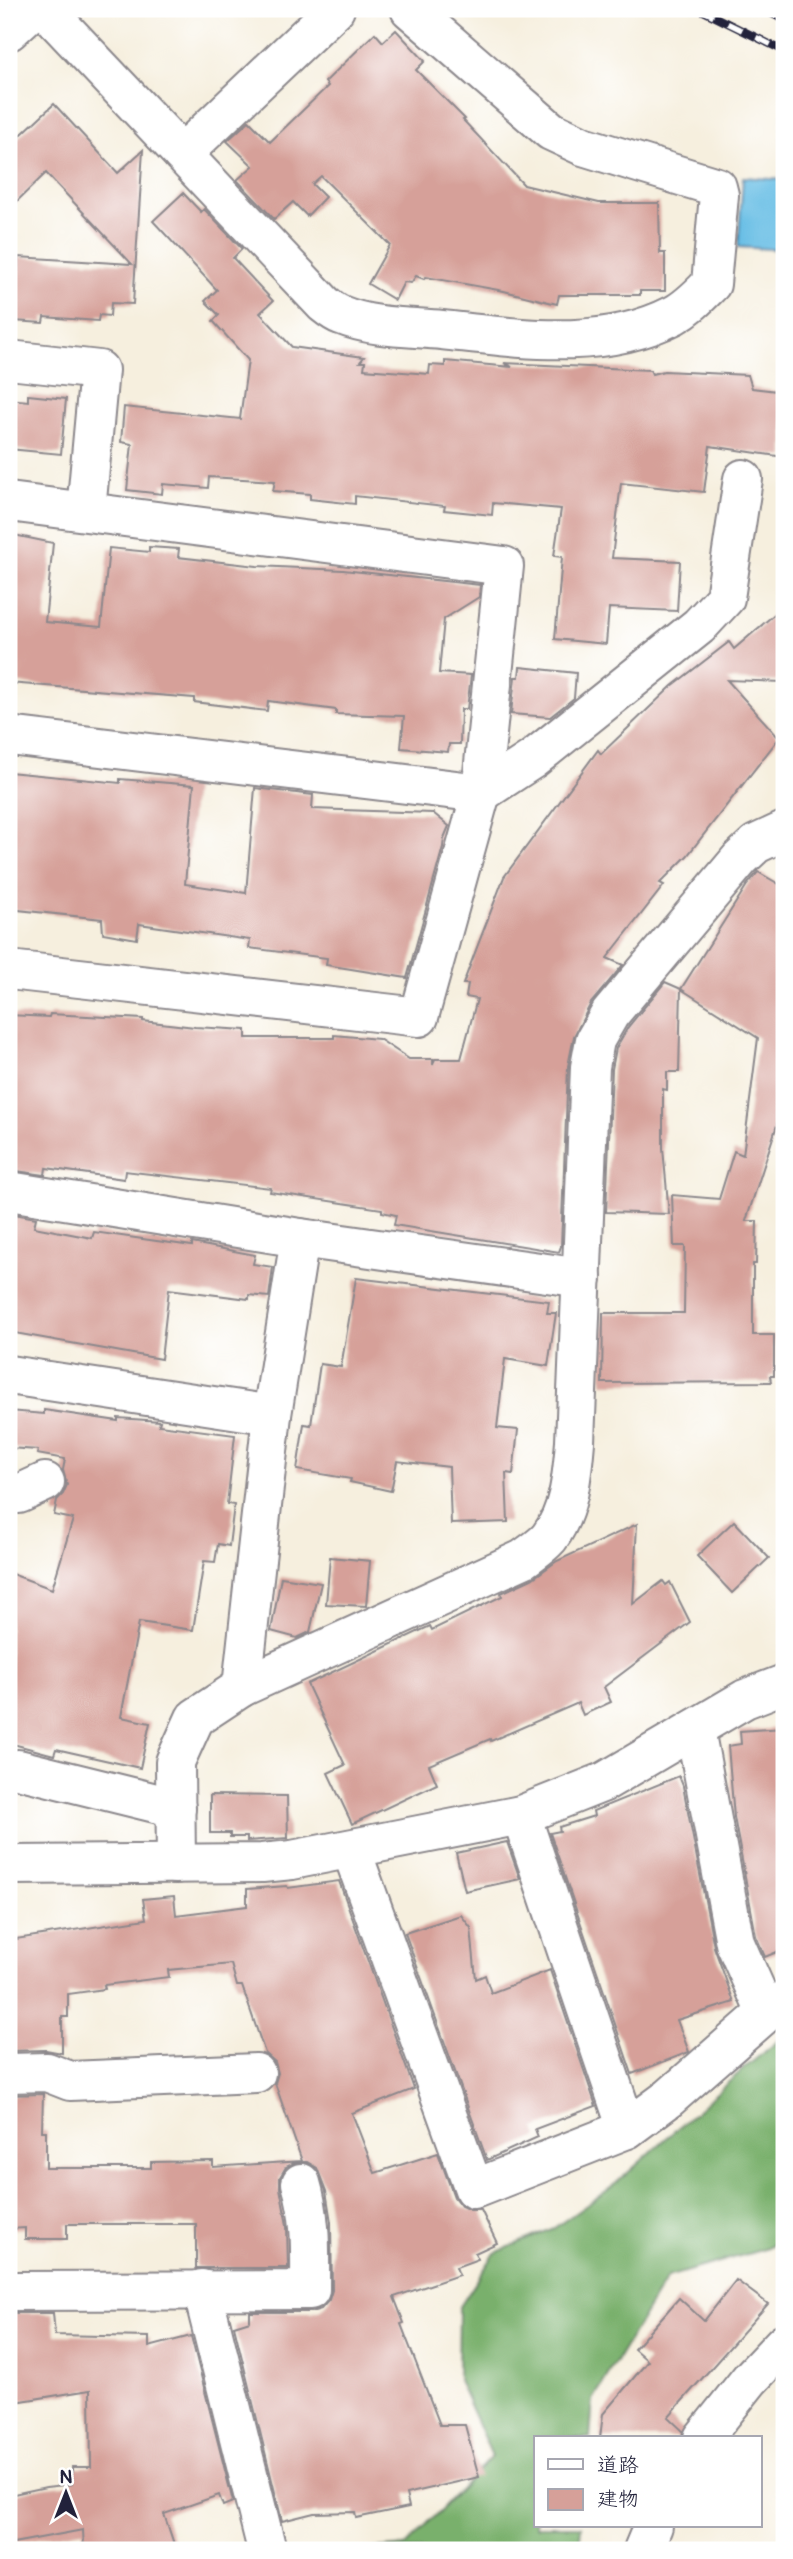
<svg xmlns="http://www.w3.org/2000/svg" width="793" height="2559" font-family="Pangolin,'Klee One',sans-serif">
<rect width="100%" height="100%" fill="#fff"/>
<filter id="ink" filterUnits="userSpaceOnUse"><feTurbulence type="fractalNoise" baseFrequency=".0143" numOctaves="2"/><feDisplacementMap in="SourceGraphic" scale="14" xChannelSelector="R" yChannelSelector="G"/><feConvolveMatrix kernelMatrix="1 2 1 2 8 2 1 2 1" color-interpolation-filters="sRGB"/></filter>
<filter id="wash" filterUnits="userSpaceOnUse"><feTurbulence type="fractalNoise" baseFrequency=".00686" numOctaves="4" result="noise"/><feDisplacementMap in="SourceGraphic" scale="28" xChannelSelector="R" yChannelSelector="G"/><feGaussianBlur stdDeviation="1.57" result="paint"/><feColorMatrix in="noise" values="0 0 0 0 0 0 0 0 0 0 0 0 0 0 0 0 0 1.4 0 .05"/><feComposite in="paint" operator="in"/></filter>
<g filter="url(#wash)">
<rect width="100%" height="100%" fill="#f6efde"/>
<!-- forest -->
<path fill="#79b06c" stroke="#4e6954" stroke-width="2" d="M 784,2036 L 784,2236 L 768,2248 L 667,2277 L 593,2400 L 590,2438 L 536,2438 L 536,2526 L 581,2526 L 579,2550 L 362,2550 L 406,2546 L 492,2456 L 458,2380 L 459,2308 L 495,2253 L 554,2228 L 612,2187 L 741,2071 Z"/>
<!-- water -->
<path fill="#68bee5" stroke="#457090" stroke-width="2" d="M 743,177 L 784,180 L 784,250 L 738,247 Z"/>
<g id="blocks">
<!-- building -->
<g fill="#d6a099">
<path d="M 396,30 L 425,61 L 416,70 L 465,119 L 463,120 L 524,185 L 599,203 L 659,203 L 660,253 L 665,253 L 665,291 L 640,291 L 640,295 L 559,295 L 557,304 L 504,291 L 426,277 L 424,279 L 416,276 L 411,283 L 404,282 L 395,300 L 368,284 L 390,245 L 321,176 L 312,184 L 325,197 L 307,216 L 293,202 L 274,219 L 237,180 L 253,166 L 227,141 L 249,121 L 270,142 L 328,86 L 325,82 L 375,33 L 383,42 Z"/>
<path d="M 54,104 L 118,173 L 143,150 L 133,304 L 111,303 L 110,316 L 99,315 L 98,321 L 44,317 L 43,323 L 14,321 L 18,257 L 132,264 L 46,173 L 9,209 L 9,146 Z"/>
<path d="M 183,193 L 201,212 L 204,209 L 242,249 L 233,258 L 273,301 L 260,313 L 292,347 L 364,357 L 360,362 L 365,362 L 364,369 L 429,374 L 430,365 L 445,366 L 445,361 L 512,367 L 504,363 L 650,370 L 652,374 L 664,371 L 748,375 L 752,388 L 784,392 L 784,457 L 710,446 L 704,492 L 621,483 L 612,558 L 680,561 L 677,611 L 609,608 L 606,644 L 555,639 L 562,557 L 554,556 L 561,509 L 493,503 L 492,515 L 444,510 L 445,506 L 355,496 L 355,504 L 310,499 L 310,494 L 273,491 L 275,481 L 209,477 L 208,488 L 163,484 L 162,494 L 127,490 L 132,444 L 121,442 L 124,407 L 240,419 L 248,360 L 213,321 L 219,315 L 205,301 L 217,290 L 153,221 Z"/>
<path d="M 28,395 L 66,399 L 61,454 L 9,449 L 9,399 L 28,401 Z"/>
<path d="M 9,534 L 53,543 L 45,622 L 101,627 L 109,548 L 149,552 L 149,547 L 179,549 L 178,557 L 257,566 L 343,570 L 480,585 L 479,597 L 444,619 L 439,673 L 471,675 L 467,709 L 461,709 L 460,744 L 449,744 L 448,752 L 401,748 L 404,716 L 336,714 L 336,710 L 268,701 L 267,711 L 194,702 L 194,698 L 9,683 Z"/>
<path d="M 784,606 L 784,682 L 727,680 L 779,738 L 687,856 L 660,883 L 664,885 L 607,958 L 623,965 L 591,1003 L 574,1036 L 568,1066 L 561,1246 L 559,1252 L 394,1225 L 396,1215 L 382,1212 L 382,1209 L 270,1192 L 271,1188 L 125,1171 L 124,1179 L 46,1168 L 45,1175 L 9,1170 L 9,1015 L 49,1017 L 50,1014 L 143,1019 L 143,1021 L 195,1027 L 246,1030 L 246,1038 L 334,1038 L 334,1035 L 379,1039 L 409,1059 L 433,1059 L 433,1065 L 435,1059 L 461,1059 L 477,999 L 466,997 L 468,984 L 463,984 L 504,877 L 598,750 L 601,754 L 672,686 L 729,642 L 734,649 Z"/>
<path d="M 520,667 L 576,673 L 574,698 L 550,717 L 511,714 L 515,677 L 519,677 Z"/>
<path d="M 9,772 L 120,783 L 120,779 L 194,785 L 185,884 L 246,893 L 255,788 L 313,795 L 312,809 L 433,813 L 449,826 L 444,838 L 443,847 L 407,978 L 326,965 L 327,958 L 249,948 L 250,940 L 139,924 L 137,939 L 103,933 L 102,919 L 9,909 Z"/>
<path d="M 758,872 L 784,887 L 784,1103 L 746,1221 L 757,1221 L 756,1264 L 753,1264 L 753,1335 L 774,1335 L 774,1376 L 770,1376 L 771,1382 L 602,1383 L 603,1313 L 684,1313 L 685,1246 L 674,1246 L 672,1195 L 719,1199 L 734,1151 L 743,1155 L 758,1038 L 681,989 L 747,885 Z"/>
<path d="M 665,982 L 681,989 L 679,1072 L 667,1072 L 667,1090 L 663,1089 L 663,1148 L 669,1214 L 606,1212 L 612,1069 L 616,1048 L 628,1027 Z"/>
<path d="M 9,1213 L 36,1218 L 34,1227 L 92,1238 L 94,1232 L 192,1246 L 192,1243 L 255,1255 L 253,1264 L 273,1267 L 269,1297 L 249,1295 L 249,1299 L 169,1289 L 161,1359 L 9,1332 Z"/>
<path d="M 356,1278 L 549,1301 L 547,1313 L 556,1313 L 548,1366 L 505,1359 L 497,1428 L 518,1430 L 513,1474 L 506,1473 L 508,1522 L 451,1524 L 449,1467 L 397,1461 L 391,1491 L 350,1482 L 351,1479 L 297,1470 L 304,1424 L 311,1425 L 320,1364 L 341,1367 Z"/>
<path d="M 44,1410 L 118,1421 L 118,1418 L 160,1421 L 159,1425 L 235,1435 L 227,1504 L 234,1505 L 229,1546 L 218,1544 L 215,1562 L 204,1561 L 193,1630 L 139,1622 L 121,1717 L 150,1723 L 140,1768 L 56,1749 L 54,1755 L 9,1743 L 9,1573 L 52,1589 L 73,1519 L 54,1515 L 57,1500 L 63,1494 L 67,1485 L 63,1470 L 65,1459 L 37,1454 L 38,1450 L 9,1448 L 9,1411 L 44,1414 Z"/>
<path d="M 734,1521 L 769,1558 L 732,1593 L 697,1556 Z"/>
<path d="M 637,1524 L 633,1604 L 663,1581 L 666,1585 L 670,1582 L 690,1622 L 604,1687 L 611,1702 L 583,1715 L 578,1703 L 491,1741 L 490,1739 L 429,1765 L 437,1784 L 352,1824 L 328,1773 L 345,1765 L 307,1684 L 430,1626 L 432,1630 L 502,1596 L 501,1593 L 532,1579 L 557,1561 Z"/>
<path d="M 330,1557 L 370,1561 L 366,1606 L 326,1604 Z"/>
<path d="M 281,1577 L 321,1583 L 310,1632 L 297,1638 L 271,1631 Z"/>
<path d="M 784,1728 L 784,1949 L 765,1957 L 756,1936 L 734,1817 L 728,1746 L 741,1744 L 740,1731 Z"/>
<path d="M 679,1776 L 683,1786 L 714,1947 L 734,2002 L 677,2020 L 689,2052 L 632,2074 L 550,1833 L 560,1831 L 559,1827 L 594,1816 L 593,1811 Z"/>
<path d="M 210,1795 L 287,1796 L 288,1838 L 247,1841 L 247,1837 L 230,1837 L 230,1833 L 210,1833 Z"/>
<path d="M 507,1842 L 520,1879 L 465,1891 L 456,1853 Z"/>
<path d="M 339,1881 L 414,2089 L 352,2113 L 375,2173 L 438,2153 L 454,2197 L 461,2206 L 470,2210 L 481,2210 L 497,2243 L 475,2253 L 478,2259 L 456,2267 L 459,2275 L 394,2297 L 404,2323 L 401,2324 L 440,2425 L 465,2425 L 479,2477 L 406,2494 L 409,2507 L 356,2518 L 355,2512 L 314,2513 L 282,2521 L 234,2326 L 250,2321 L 250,2312 L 311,2312 L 321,2309 L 329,2300 L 332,2290 L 331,2222 L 326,2191 L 317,2168 L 307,2162 L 296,2162 L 286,2167 L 280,2177 L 280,2188 L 287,2225 L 288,2268 L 196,2268 L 196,2224 L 67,2224 L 67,2239 L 25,2239 L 25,2228 L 9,2229 L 9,2095 L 43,2094 L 42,2131 L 46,2131 L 46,2168 L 151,2168 L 151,2162 L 213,2161 L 213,2167 L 302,2161 L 275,2083 L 278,2073 L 275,2062 L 265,2053 L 242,1986 L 237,1986 L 231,1964 L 168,1970 L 169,1977 L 104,1985 L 105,1989 L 68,1994 L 68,2017 L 62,2017 L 62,2053 L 46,2050 L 9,2051 L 9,1940 L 146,1919 L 143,1899 L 174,1896 L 176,1915 L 247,1906 L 247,1889 L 287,1886 L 288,1888 Z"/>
<path d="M 461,1915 L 471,1928 L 476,1979 L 485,1975 L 491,1993 L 550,1970 L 596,2106 L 535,2129 L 538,2137 L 487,2160 L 405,1933 Z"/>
<path d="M 736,2280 L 768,2304 L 668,2417 L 683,2431 L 682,2438 L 600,2438 L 603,2414 L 648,2361 L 634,2349 L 679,2298 L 704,2321 Z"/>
<path d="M 9,2313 L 53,2313 L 55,2335 L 149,2337 L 149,2347 L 191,2336 L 233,2502 L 223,2506 L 219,2495 L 164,2514 L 176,2550 L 84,2550 L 83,2530 L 13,2543 L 9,2522 L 9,2495 L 46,2487 L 72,2484 L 72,2467 L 91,2467 L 90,2390 L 9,2403 Z"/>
</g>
</g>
</g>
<g filter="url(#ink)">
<use href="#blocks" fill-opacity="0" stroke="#8c888c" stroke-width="2"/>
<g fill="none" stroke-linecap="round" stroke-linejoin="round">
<defs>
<g id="minor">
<path d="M 45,9 L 324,304 C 329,308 335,313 341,315 C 372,328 410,327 442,330 C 519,338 602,352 674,315 C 689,307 700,295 711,284 L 719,195 L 717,187 L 583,146 L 551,131 L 410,9"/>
<path d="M 182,154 L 335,9"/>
<path d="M 9,360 L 99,370 L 86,511"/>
<path d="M 9,502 L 504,566 L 481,793 L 419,1017 L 9,970"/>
<path d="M 9,736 L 481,793 L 533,759 L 699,626 L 725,598 L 743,479"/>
<path d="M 9,1191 L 300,1238 L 582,1278"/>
<path d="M 9,1375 L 272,1415"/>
<path d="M 9,1491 L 19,1494 L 45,1482"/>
<path d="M 242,1687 L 272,1415 L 300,1238"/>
<path d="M 695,1729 L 735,1943 L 766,2013"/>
<path d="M 18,1769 L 176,1808"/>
<path d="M 521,1815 L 627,2129"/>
<path d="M 351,1849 L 474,2189 L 627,2129 L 669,2098 L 766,2013 L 784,2000"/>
<path d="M 176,1864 L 175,1762 L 195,1718 L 242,1687 L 523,1559 C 531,1553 542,1546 549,1538 C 570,1510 572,1475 575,1442 L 590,1067 L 595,1040 L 610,1014 L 740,859 L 756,844 L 784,831"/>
<path d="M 9,1865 L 262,1863 L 292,1860 L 521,1815 L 604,1782 L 745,1699 L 784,1684"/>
<path d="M 9,2073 L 47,2072 L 70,2081 L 256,2073"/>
<path d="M 202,2289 L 267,2550"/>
<path d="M 9,2291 L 310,2290 C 310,2252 312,2220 301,2183"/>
<path d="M 703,2438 L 750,2379 L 784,2343"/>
<path d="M 643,2550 L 653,2526"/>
</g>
<path id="trunk" d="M 9,31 L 33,9"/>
</defs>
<!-- minor casing -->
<use href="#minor" stroke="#8c888c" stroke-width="42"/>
<!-- trunk casing -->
<use href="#trunk" stroke="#8c888c" stroke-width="42"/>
<!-- minor -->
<use href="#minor" stroke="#fff" stroke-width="38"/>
<!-- trunk -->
<use href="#trunk" stroke="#fff" stroke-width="38"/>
<defs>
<g id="rail">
<path d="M 699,9 L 784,51"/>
<path d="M 762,9 L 784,20"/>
</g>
</defs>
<!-- rail casing -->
<use href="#rail" stroke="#22223b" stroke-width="8"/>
<!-- rail -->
<use href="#rail" stroke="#fff" stroke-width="5" stroke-dasharray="16" stroke-linecap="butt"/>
</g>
</g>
<!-- margin -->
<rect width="793" height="2559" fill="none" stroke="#fff" stroke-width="35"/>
<!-- legend -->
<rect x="534" y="2436" width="228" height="91" fill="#ffffff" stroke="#a7a7b1" stroke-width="2"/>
<rect x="548" y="2459" width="35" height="10" fill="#ffffff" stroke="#a7a7b1" stroke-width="2"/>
<text x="597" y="2472" font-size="21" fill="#22223b">道路</text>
<rect x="548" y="2489" width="35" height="21" fill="#d6a099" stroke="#a7a7b1" stroke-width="2"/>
<text x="597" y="2506" font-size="21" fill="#22223b">建物</text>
<!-- north arrow -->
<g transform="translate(66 2493)" stroke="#ffffff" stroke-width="5" paint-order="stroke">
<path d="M0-5L12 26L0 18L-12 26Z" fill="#22223b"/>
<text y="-10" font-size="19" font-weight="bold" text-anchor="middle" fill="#22223b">N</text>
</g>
</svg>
